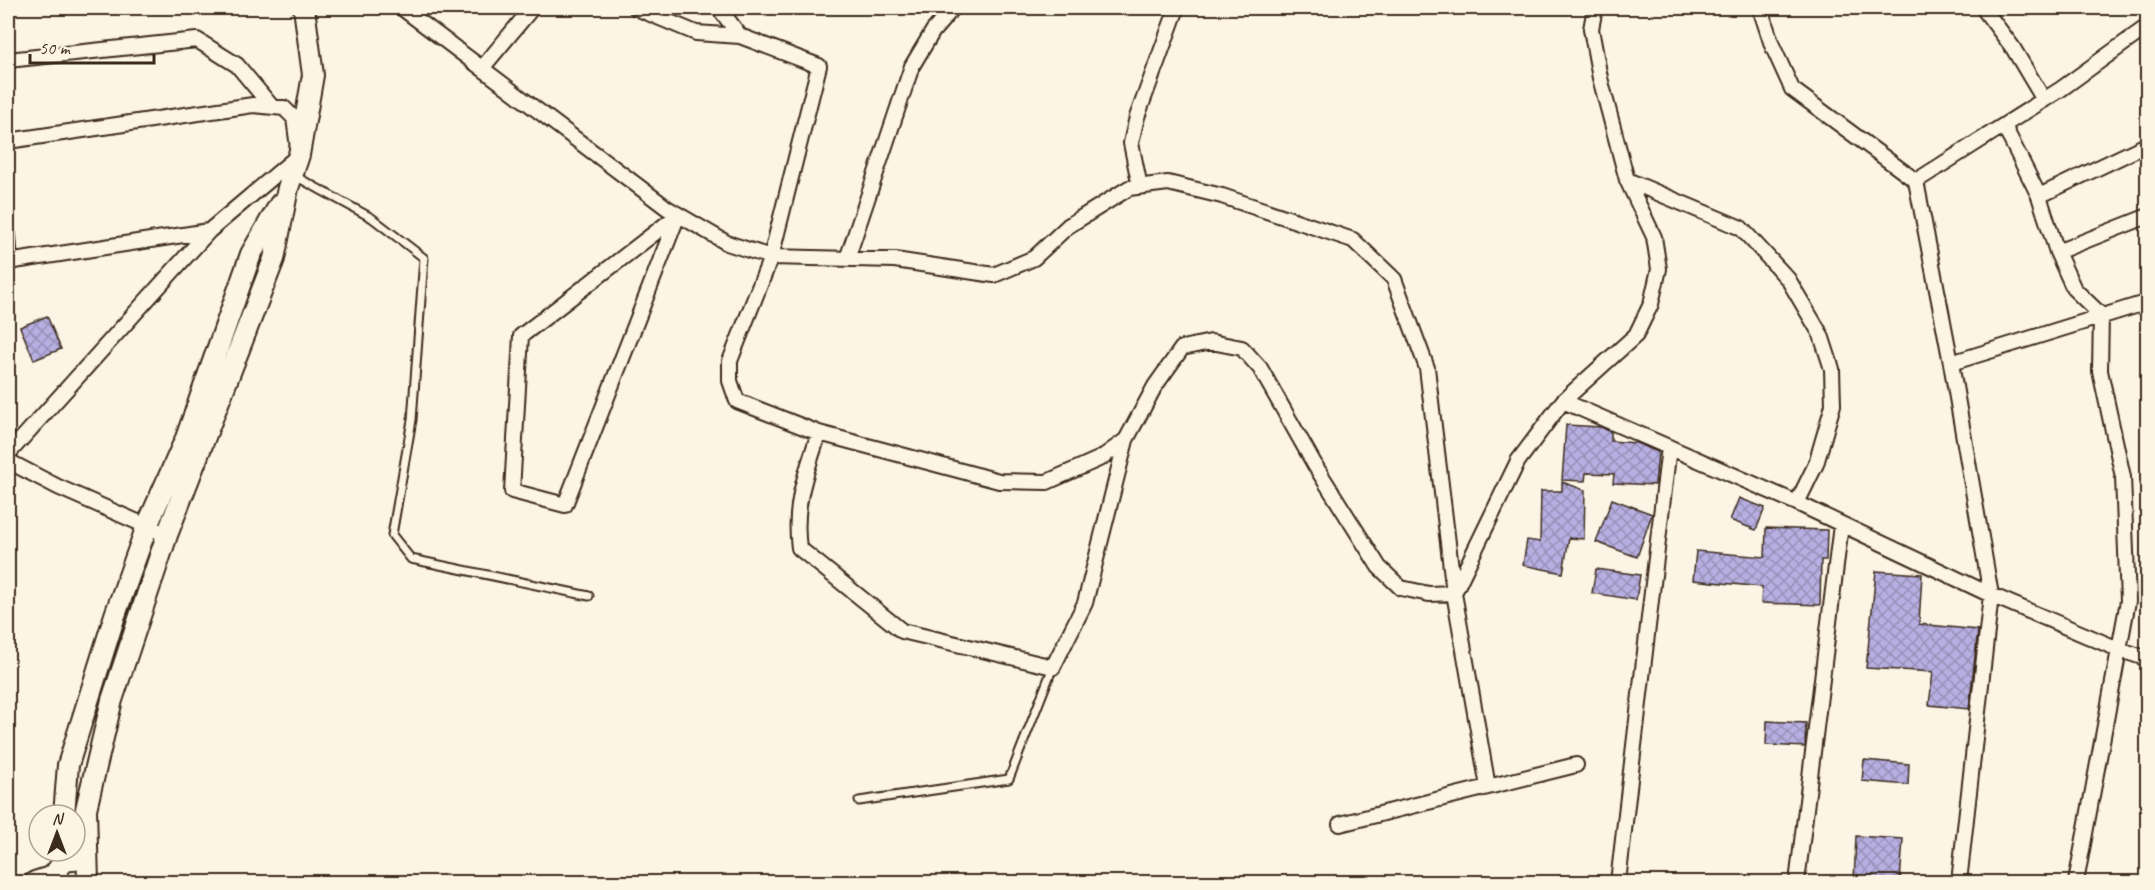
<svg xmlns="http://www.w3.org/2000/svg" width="2155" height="890" viewBox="0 0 2155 890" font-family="Caveat,sans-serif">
  <defs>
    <pattern id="building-cross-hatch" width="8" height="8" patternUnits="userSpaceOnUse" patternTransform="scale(1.5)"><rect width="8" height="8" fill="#b7afe1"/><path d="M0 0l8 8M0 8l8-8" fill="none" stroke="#968fb6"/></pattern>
  </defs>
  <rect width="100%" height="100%" fill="#fcf5e5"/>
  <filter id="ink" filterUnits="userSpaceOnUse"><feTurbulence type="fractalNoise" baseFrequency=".0167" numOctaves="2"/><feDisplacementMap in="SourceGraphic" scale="12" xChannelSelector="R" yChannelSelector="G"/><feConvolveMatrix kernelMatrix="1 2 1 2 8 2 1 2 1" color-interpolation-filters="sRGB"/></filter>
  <g filter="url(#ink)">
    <path fill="url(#building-cross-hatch)" stroke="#3b2a1e" stroke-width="1.5" d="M47,316L61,349L34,360L20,327Z
      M1566,425L1601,427L1611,432V441L1636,443L1658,452L1655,485L1613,483L1614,474L1586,473L1585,481L1562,480Z
      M1562,482L1585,490L1584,539L1569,538L1563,573L1523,565L1527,540L1540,542L1541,491H1562Z
      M1739,498L1765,508L1756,530L1730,520Z
      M1612,499L1652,514L1637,557L1596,542Z
      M1766,528L1827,530L1826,560H1821L1820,605L1761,603L1762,587L1693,580L1696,551L1765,557Z
      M1596,569L1640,575L1636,600L1592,593Z
      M1876,571L1922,574L1919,624L1978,630L1969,709L1929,705L1933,672L1866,668Z
      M1767,721L1806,723L1805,747L1766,745Z
      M1864,760L1909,764L1908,785L1862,781Z
      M1856,836L1903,839L1900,882L1854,881Z"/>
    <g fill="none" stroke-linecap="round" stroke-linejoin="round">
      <g stroke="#3b2a1e" stroke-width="11">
        <path id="lane" d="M295,176L372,218L424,258L412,420L392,535L411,559L589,596
          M859,801L1009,779L1053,667"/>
      </g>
      <g stroke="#3b2a1e" stroke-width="18">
        <path id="street" d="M402,8L667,208L727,243L771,257L895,260L994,275L1034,258L1068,226L1129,188L1168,183L1222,196L1353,240L1394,279L1427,368L1454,593L1488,787
          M636,8L696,33L740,36L819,66L771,257L730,361V381L737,401L819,433L999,481L1047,482L1101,458L1126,440L1155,386L1182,348L1211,342L1242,348L1260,368L1316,467L1379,567L1401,588L1429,594L1454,593L1518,461L1563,401L1636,335L1651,304L1659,269L1654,237L1627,180L1600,78L1591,29L1595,8
          M719,8L740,36
          M1760,8L1772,45L1792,89L1916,181L1951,363L1991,595L1959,882
          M1983,8L2013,48L2044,100
          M8,60L197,40L237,65L272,107
          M483,67L532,8
          M2004,126L2039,196L2057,252L2074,289L2101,315L2100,371L2123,477L2128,601L2076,882
          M8,141L253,105L284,108L294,118L299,155L209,231L8,454
          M1627,180L1741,228L1788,279L1821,335L1832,369L1833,405L1816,464L1797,503
          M1916,181L2061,89L2148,26
          M1140,187L1131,143L1137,117L1177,8
          M2039,196L2148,144
          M678,215L565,505L512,491L521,336Z
          M8,235L10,262
          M2057,252L2148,216
          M847,259L912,66L933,31L953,8
          M8,262L209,231
          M1951,363L2148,302
          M1563,401L1797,503L1991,595L2118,649L2148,659
          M819,433C806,473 793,505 799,548L902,631L1053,667L1085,603L1126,440
          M8,461L58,487L167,535
          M1340,824L1576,765
          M1618,882L1669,447
          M1797,882L1841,525"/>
      </g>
      <g stroke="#3b2a1e" stroke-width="24">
        <path id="secondary" d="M64,815L68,765L115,615L147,526L186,438L251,254L280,204
          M35,882L53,876L64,861L87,858
          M88,882L86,809L112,700L167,535L274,259L288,188L299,155L313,75L304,8"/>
      </g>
      <use href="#lane" stroke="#fcf5e5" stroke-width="7"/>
      <use href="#street" stroke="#fcf5e5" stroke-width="14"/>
      <use href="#secondary" stroke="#fcf5e5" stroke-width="20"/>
    </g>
  </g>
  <rect width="2155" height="890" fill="none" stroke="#fcf5e5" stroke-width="30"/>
  <rect x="15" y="15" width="2125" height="860" fill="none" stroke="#3b2a1e" stroke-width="2" filter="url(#ink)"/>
  <g transform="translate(57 833)"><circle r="28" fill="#fcf5e5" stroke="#afa495" stroke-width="1.5"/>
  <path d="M0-4.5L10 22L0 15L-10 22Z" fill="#3b2a1e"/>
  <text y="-9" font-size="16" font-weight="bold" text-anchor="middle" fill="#3b2a1e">N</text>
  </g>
  <path d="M30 54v9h124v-9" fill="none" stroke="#3b2a1e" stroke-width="3"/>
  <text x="39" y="54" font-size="18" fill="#3b2a1e" stroke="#fcf5e5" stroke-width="4.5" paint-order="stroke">50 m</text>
</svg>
